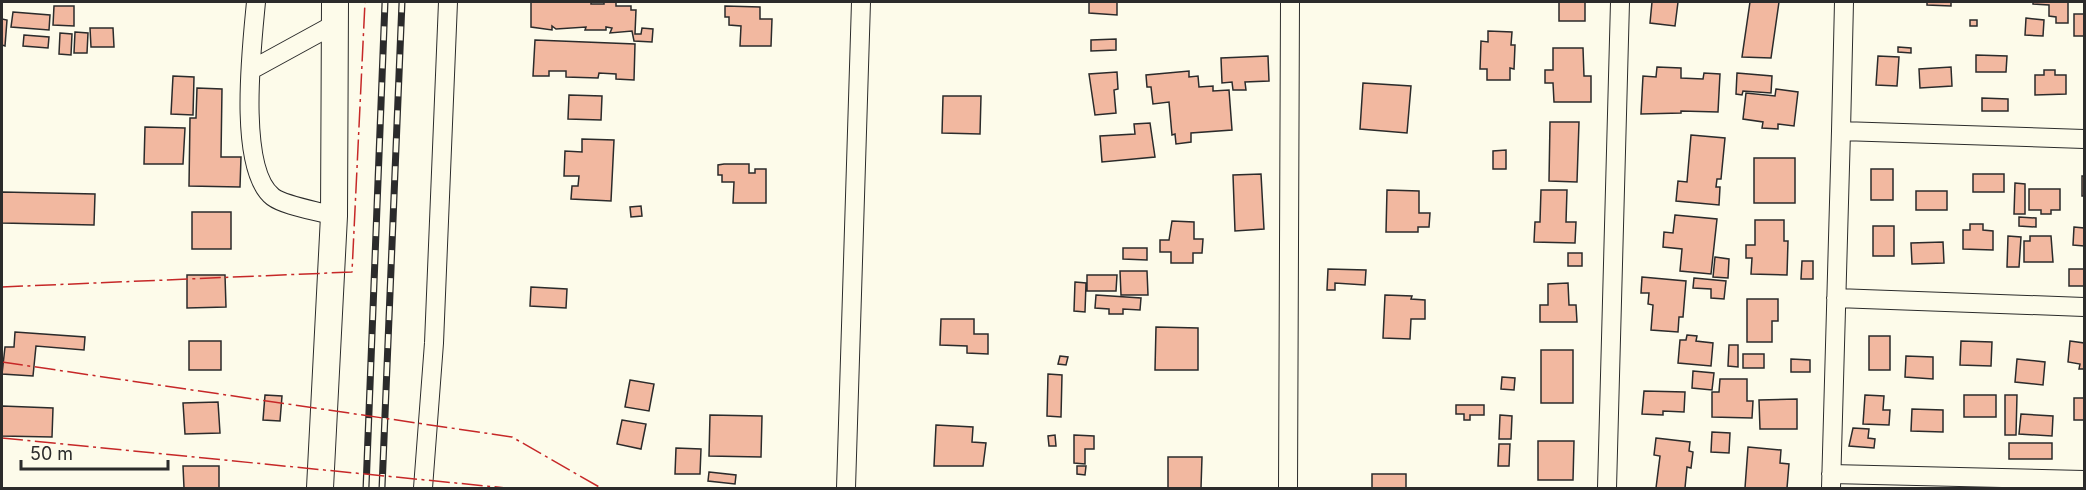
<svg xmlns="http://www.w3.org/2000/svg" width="2086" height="490" viewBox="0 0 2086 490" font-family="Inter,sans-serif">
  <rect width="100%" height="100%" fill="#fdfbea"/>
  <path fill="#f2b8a0" stroke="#2b2b2b" stroke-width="1.5" d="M531,2H591V4H604V2H616V6H631V10H636L635,34H641L642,28L653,29L652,42L634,41L632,31L610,33L612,28L606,27V30H585L586,27L556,29L552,26V30L531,27Z
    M1089,2H1117V15L1089,13Z
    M1559,2H1585V21H1559Z
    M1652,2H1678L1675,26L1650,23Z
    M1750,2H1779L1771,58L1742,57Z
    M1927,2H1951V6L1927,5Z
    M2033,2H2068V23H2056V17L2049,16V5L2033,4Z
    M54,6H74V26L53,25Z
    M725,6L760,7V19H772L771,46H740L741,26L729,25V17H725Z
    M13,12L50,15L49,30L11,27Z
    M2074,14H2084V36H2074Z
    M2026,18L2044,20L2043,36L2025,35Z
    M2,19L7,20L5,46L2,45Z
    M1970,20H1977V26H1970Z
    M90,28H113L114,47H91Z
    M1488,31L1512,32L1511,45H1515L1514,69L1510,68V80H1487V69H1480L1481,41L1488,42Z
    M75,32L88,33L87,53H74Z
    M60,33L72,34L71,55L59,54Z
    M24,35L49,37L48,48L23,46Z
    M1116,39V50L1091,51V40Z
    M535,40L635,44L634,80L616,79V74L599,73L598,78L566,77V71H549V76H533Z
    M1898,47L1911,48V53L1898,52Z
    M1553,48H1583L1584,76H1591V102H1554L1553,83H1545V70H1553Z
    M1976,55L2007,56L2006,72H1976Z
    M1268,56L1269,81L1245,82L1246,90H1233L1232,82L1222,83L1221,58Z
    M1878,56L1899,57L1897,86L1876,85Z
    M1657,67L1681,68V78L1703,79L1704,73L1720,74L1718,112L1681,111V113L1641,114L1643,76L1656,77Z
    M1951,67L1952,86L1920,88L1919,69Z
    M2044,70H2055V75H2066V94L2035,95V75H2044Z
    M1189,71V77L1198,76L1199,87L1213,86V91L1229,90L1232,130L1191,133V142L1176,144L1175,134L1172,135L1169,102L1153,104L1151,87H1147L1146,75Z
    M1117,72L1118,89L1114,90L1116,113L1095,115L1089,74Z
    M1737,73L1772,76L1771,93L1743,91L1742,95L1736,94Z
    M173,76L194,77L193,115L171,114Z
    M1363,83L1411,86L1407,133L1360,129Z
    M197,88L222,89L221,157H241L240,187L189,186L190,118H196Z
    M1776,89L1798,92L1794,126L1778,124V129L1762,128L1763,122L1743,119L1746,93L1775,96Z
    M569,95L602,96L601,120L568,119Z
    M943,96H981L980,134L942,133Z
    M1982,98L2008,99V111H1982Z
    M1550,122H1579L1577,182L1549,181Z
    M1150,123L1155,157L1102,162L1100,136L1135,134L1134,124Z
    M145,127L185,128L183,164H144Z
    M1691,135L1725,138L1721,179H1717L1716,187H1720L1719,205L1676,201L1678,181L1687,182Z
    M582,139L614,140L611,201L571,199L572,186H578L579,176H564L565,151L582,152Z
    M1506,150V169H1493V151Z
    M1754,158H1795V203H1754Z
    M724,164H749V173H755V169H766V203H733L734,182H722V175H718V165Z
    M1871,169H1893V200H1871Z
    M1261,174L1264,229L1235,231L1233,175Z
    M1973,174H2004V192H1973Z
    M2082,176H2084V196H2082Z
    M2015,183L2025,184V214H2014Z
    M2029,189H2060V210H2051V214H2041V210H2029Z
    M1387,190L1419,191V213H1430L1429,227H1418V232H1386Z
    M1541,190H1567L1566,222H1576L1575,243L1534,242L1535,222H1540Z
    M1916,191H1947V210H1916Z
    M2,192L95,194L94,225L2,223Z
    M641,206L642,216L631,217L630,207Z
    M192,212H231V249H192Z
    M1675,215L1717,219L1711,274L1680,271L1682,249L1663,247L1664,232L1673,233Z
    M2019,217L2036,218V227L2019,226Z
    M1755,220H1784V241H1788L1787,275L1751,274L1752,258H1746V245H1755Z
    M1172,221L1194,222V239H1203L1202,253H1193V263H1171V252H1160V240H1169Z
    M1970,224H1983V230L1993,231V250L1963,249V230H1970Z
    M1873,226H1894V256H1873Z
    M2074,227L2084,228V246L2073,245Z
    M2008,236L2021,237L2019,267H2007Z
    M2030,236H2051L2053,262H2024V241H2030Z
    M1943,242L1944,263L1912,264L1911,243Z
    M1123,248H1147V260L1123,259Z
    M1568,253H1582V266H1568Z
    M1715,257L1729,259L1728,278L1713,277Z
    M1802,261H1813V279H1801Z
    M1328,269L1366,270L1365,285L1335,283V290H1327Z
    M2069,269H2084V286H2069Z
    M1120,271H1147L1148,295H1121Z
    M187,275H225L226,307L187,308Z
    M1087,275H1117L1116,291H1087Z
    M1642,277L1686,281L1683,317H1679L1678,332L1651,330L1653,305L1648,304L1649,293H1641Z
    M1694,278L1726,281L1724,299L1711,298V289L1693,288Z
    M1075,282L1086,283L1085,312L1074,311Z
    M1568,283L1569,305H1576L1577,322H1540V305H1548V284Z
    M531,287L567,289L566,308L530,306Z
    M1096,295L1141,298L1140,310L1123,309V314H1109V309L1095,308Z
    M1385,295L1412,296L1411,299L1425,300V319H1411L1410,339L1383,338Z
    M1747,299H1778V321H1772V342H1747Z
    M941,319H974V334H988V354L967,353V346L940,345Z
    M1156,327L1198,328V370H1155Z
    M15,332L85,337L84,350L36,346L33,376L2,374L5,347H14Z
    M1687,335L1697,336L1696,341L1713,343L1711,366L1678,363L1680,340H1686Z
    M1869,336H1890V370H1869Z
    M189,341H221V370H189Z
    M1961,341L1992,342L1991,366L1960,365Z
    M2070,341L2084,343V369H2079L2080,364L2068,362Z
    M1729,345H1738V367L1728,366Z
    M1541,350H1573V403H1541Z
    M1743,354H1764V368H1743Z
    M1060,356L1068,357L1066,365L1058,364Z
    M1906,356L1933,357V379L1905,377Z
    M1791,359L1810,360V372H1791Z
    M2017,359L2045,362L2043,385L2015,382Z
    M1693,371L1714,373L1712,390L1692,388Z
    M1048,374L1062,375L1061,417L1047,416Z
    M1502,377L1515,378L1514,390L1501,389Z
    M1720,379H1747V401H1753L1752,418L1712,417V392H1719Z
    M630,380L654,384L649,411L625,407Z
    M1644,391L1685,392L1684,412L1663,411V415L1642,414Z
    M265,395L282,396L280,421L263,420Z
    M1865,395L1884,396L1883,410H1890L1889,425L1863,424Z
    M1964,395H1996V417H1964Z
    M2005,395H2017L2016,435H2005Z
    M2074,398H2084V420H2074Z
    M1797,399V429H1760L1759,400Z
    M218,402L220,433L185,434L183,403Z
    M1456,405H1484V415H1470V420H1464V414H1456Z
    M2,406L53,408L52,437L2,436Z
    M1912,409L1943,410V432L1911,431Z
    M2021,414L2053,416L2052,436L2019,434Z
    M710,415L762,416L761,457L709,456Z
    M1500,415L1512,416L1511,439H1499Z
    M622,420L646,424L641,449L617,444Z
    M936,425L973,427L972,442L986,443L983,466H934Z
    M1853,428L1869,429L1868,438L1875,439L1874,448L1849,446Z
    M1712,432L1730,433L1729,453L1711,452Z
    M1055,435L1056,446H1049L1048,436Z
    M1074,435L1094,436V449H1085V464L1074,463Z
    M1656,438L1690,442L1689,451L1693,452L1691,468L1687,467L1685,488H1656L1660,456L1654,455Z
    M1538,441H1574L1573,480H1538Z
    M2009,443H2052V459H2009Z
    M1499,444H1510L1509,466H1498Z
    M1748,447L1781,450L1780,463L1789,464L1787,488H1745Z
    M676,448L701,449L700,474H675Z
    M1168,457H1202L1201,488H1168Z
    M183,466H219V488H184Z
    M1077,466H1086L1085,475L1077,474Z
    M709,472L736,475L735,484L708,481Z
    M1372,474H1406V488H1372Z"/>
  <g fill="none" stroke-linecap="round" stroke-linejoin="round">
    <g stroke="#2b2b2b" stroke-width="20">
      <path id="street" d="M256,2C252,45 237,169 273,197C285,206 319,211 334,216
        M251,70L335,24
        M1841,131L1844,2
        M1836,298L2084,307
        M1831,474L2084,480
        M423,488L434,343L448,2
        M846,488L861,2
        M1288,488L1290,2
        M1607,488L1620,2
        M1831,488L1841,131L2084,139"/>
    </g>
    <g stroke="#2b2b2b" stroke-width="28">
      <path id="secondary" d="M320,488L334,216L335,2"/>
    </g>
    <use href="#street" stroke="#fdfbea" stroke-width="18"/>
    <use href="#secondary" stroke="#fdfbea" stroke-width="26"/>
    <g stroke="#2b2b2b" stroke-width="7">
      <path id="rail" d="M366,488L385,2
        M382,488L402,2"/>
    </g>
    <use href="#rail" stroke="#fdfbea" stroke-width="4.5" stroke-dasharray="14" stroke-linecap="butt"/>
    <path stroke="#c62828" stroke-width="1.5" stroke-dasharray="21 4.5 3 4.5" stroke-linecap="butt" d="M2,287L352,272L365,2
      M2,362L512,437L601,488
      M2,438L506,488"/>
  </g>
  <rect width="2086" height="490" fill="none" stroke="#2b2b2b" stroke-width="6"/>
  <path d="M21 460v9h147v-9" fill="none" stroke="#2b2b2b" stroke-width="3"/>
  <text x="30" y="460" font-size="18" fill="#2b2b2b" stroke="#fdfbea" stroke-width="4.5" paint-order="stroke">50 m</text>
</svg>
